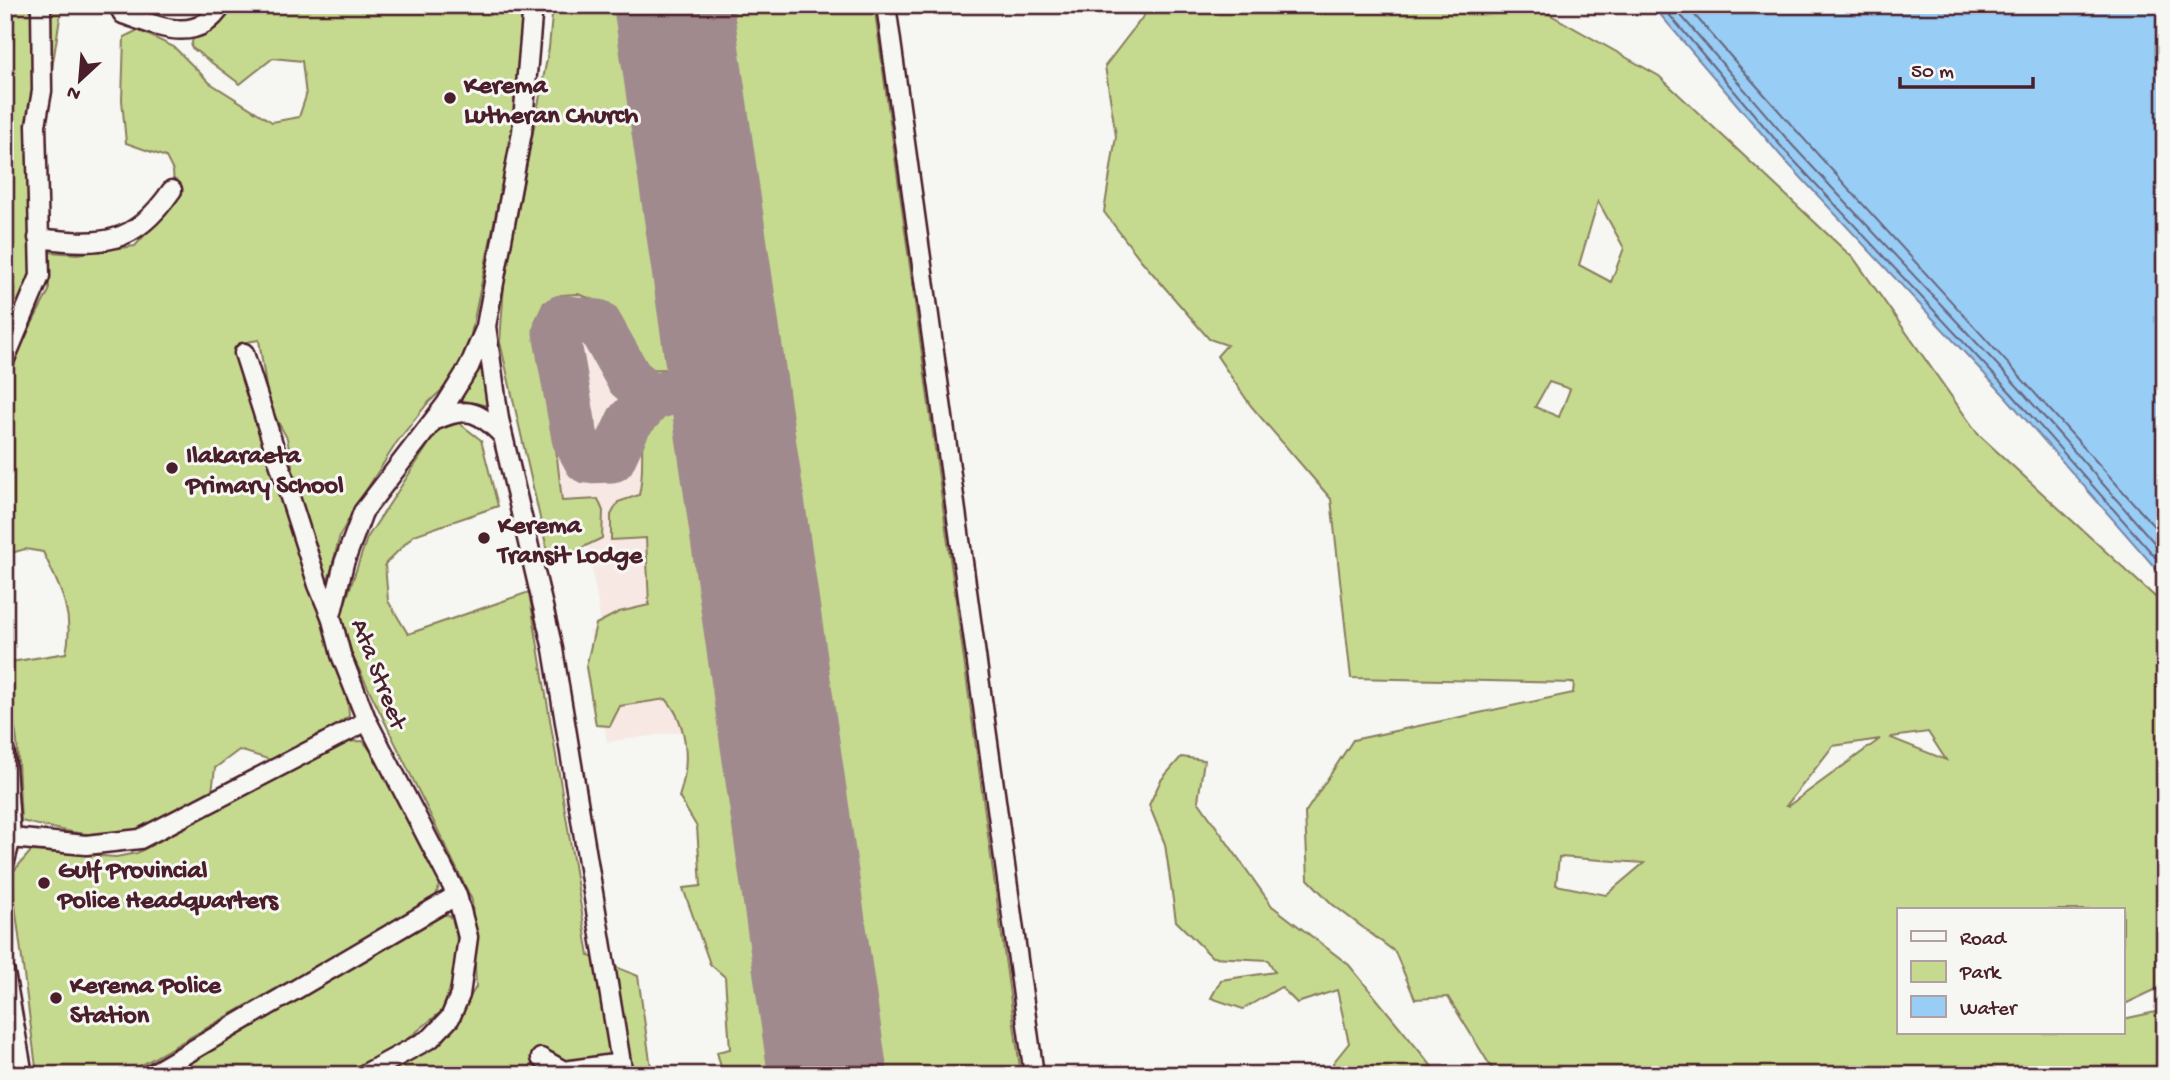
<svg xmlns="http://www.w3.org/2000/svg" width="2170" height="1080" viewBox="0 0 2170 1080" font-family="'Gochi Hand',sans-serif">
  <rect width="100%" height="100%" fill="#f6f6f2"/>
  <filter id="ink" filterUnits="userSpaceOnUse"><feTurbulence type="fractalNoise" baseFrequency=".0143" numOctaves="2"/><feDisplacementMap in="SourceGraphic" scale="14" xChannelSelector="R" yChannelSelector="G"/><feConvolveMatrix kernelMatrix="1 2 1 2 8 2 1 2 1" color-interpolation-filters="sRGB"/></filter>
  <g filter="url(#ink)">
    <path fill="#f7e8e4" d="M564,5H759L914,1075H743L693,730L607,742L590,631L602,629L588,544L544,551L511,306Z"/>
    <path fill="#c6da8f" stroke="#887c5d" stroke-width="2" fill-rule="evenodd" d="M5,5H62L31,203V278L5,336Z
      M233,5H526L512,135L469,344L448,384L427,404L397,442L365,492L340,535L328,583L325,584L296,486L287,438L269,406L259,340L240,343V367L348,702L349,716L304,747L271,760L239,750L215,768L212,792C193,803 172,820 150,828C108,843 64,831 21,821L17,741L7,677L11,662L66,653C75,614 60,587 43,552L25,549L5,555V375L49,291L48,252L77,254L135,246L175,201L173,171L166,157L126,143L122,100L124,37L138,30L174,47L210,83L272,122L299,117L306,96L302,61L273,58L240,84L191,47L194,34L217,22Z
      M553,5H661L702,319C698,359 690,372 647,369L614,312L597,301L578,294L561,295L544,303L535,322L546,361L562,501L598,499L603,511L602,538L569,554L548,553L500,342L504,285L549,48Z
      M695,5H874L1021,1075H848L738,286L719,191Z
      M1152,5H1533L1659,76L1855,260L1978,434L2165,606V727L2160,739L2165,748V985L2123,1005V910H1899V1033H2123V1019L2165,1010V1075H1496L1448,997L1415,999L1395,952L1332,904L1308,879L1305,813L1353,740L1573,693L1574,683L1351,678L1331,499L1251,406L1217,356L1227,345L1209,339L1141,260L1104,212L1116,136L1105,66ZM1598,201L1624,248L1611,282L1579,265ZM1549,382L1570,389L1559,417L1535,407ZM1928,732L1946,760L1891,738L1892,737ZM1880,739L1788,806H1786L1833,746ZM1559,857L1644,863L1606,895L1556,885Z
      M479,370H482L489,406L459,400Z
      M688,402L705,411L717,431L809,1075H723L717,1052L730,1049L725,977L710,964L683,888L701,886L697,827L679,797C690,765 689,725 666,699L620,706L610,726L596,725L586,667L596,624L619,612L649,605L646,538L611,540V515L618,502L639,495C650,448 623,414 688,402Z
      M459,423L481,440L498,506L414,535L385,564L388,601L408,634L529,592L589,956L638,976L652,1075H385L444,1040L476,987L472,900L353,657L341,615L367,538L438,430Z
      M363,741L387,772L442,878L435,898L124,1075H37L11,874L31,851L116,857L137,853L344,742Z
      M1181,757L1204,760L1198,801L1272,906L1349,965L1439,1075H1334L1333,1063L1349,1043L1337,990L1297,1003L1281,987L1243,1009L1211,998L1221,980L1275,972L1268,960L1212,957L1176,921L1165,844L1149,805L1161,780Z
      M446,914L455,921L459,963L442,1011L405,1041L343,1075H164Z"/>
    <path fill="#98cdf6" stroke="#7987a5" stroke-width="2" d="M1652,5H2165V579L2006,397L1781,156Z"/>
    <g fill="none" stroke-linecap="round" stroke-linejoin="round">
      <path stroke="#69657c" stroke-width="2" d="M1661,5L1786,152L2011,393L2165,568
        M1672,5L1793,146L2018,387L2165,555
        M1686,5C1842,187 2008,359 2165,539"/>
      <path stroke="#a08a8e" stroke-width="47" d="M652,397L629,378L598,323L562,318L556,332L575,438L587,460L612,459L629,422L652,397L727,376"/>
      <path stroke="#a08a8e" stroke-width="119" d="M673,5L828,1075"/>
      <g stroke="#4a1f2b" stroke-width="23">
        <path id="minor" d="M118,5L123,14C158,26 197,46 222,5
          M533,5L522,132L486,326L499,419L553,649L623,1075
          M886,5L1034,1075
          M38,238C103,246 133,246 172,190
          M244,353L318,585L331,616
          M5,359L40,276L36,125L42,91L41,5
          M436,420C467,405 480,412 503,436
          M5,753L11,838L5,861
          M11,838L86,845L140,839L367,721
          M5,973L23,1075
          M541,1058L564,1071
          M150,1075L457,895
          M363,1075L431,1038L450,1018L460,995L468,937L457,895L367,721L341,655L331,616L344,563L363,512L446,404L469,367L486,327
          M562,1075L564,1071L621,1063"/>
      </g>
      <use href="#minor" stroke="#f6f6f2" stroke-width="18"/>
    </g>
  </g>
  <g fill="#4a1f2b" stroke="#f6f6f2" stroke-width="2.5">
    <circle cx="450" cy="98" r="7"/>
    <circle cx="172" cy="468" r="7"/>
    <circle cx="484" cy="538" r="7"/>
    <circle cx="44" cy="883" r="7"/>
    <circle cx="56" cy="998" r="7"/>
  </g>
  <g text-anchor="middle" stroke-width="6" stroke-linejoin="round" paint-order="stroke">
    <g font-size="26" font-weight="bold" fill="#4a1f2b" stroke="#f6f6f2" text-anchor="start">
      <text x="464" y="92">Kerema<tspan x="464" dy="30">Lutheran Church</tspan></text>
      <text x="186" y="462">Ilakaraeta<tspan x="186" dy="30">Primary School</tspan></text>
      <text x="498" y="532">Kerema<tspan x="498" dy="30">Transit Lodge</tspan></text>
      <text x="58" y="877">Gulf Provincial<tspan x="58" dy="30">Police Headquarters</tspan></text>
      <text x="70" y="992">Kerema Police<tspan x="70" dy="30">Station</tspan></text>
    </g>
    <g font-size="26" fill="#4a1f2b" stroke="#f6f6f2">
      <text transform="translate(381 673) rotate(69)" y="9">Ata Street</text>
    </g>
  </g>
  <rect width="2170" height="1080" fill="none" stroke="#f6f6f2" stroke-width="28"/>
  <rect x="14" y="14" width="2142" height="1052" fill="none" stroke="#4a1f2b" stroke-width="2.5" filter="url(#ink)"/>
  <rect x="1897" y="908" width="228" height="126" fill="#f6f6f2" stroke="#b1a0a2" stroke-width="2"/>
  <rect x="1911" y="931" width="35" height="10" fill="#f6f6f2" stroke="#b1a0a2" stroke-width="2"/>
  <text x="1960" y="944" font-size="21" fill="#4a1f2b">Road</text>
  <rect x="1911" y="961" width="35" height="21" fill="#c6da8f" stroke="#b1a0a2" stroke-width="2"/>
  <text x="1960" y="978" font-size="21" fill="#4a1f2b">Park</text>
  <rect x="1911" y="996" width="35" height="21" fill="#98cdf6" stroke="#b1a0a2" stroke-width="2"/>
  <text x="1960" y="1014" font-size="21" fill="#4a1f2b">Water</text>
  <g transform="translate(80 80) rotate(206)" stroke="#f6f6f2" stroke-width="5" paint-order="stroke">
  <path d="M0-5L12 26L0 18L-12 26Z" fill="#4a1f2b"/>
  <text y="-10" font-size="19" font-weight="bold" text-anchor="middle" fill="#4a1f2b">N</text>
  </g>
  <path d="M1900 77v10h133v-10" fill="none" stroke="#4a1f2b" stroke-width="3.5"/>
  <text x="1911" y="77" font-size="21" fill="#4a1f2b" stroke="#f6f6f2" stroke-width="5" paint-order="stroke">50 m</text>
</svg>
